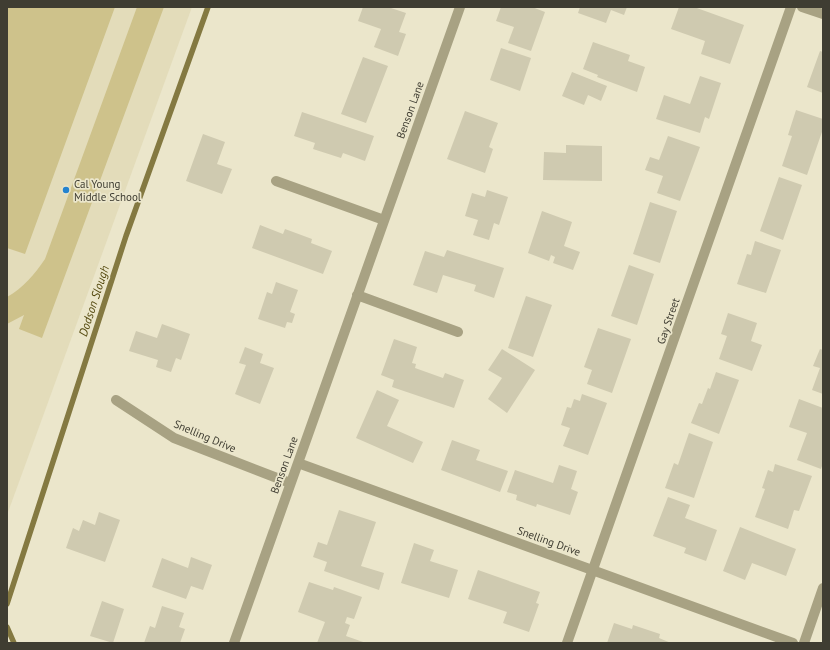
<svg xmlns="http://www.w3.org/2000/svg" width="830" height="650" viewBox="0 0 830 650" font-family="'PT Sans',sans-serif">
  <rect width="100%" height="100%" fill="#ebe6cb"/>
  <path fill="#e3dcba" d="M7,7H192L7,515Z"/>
  <path fill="#cec28b" d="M7,7H115L25,254L7,248Z
    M137,7H164L42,338L19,329L24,315L7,324V297C23,288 35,274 45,259Z"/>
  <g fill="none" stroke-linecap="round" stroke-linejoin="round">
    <path stroke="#847941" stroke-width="5.5" d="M7,604L126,236L208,7
      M7,627L14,643"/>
  </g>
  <path fill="#cfcab0" d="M363,7H388L406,13L399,32L406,34L398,56L374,47L381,29L358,21Z
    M501,7H532L545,12L531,51L508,43L514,27L496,21Z
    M580,7H627L624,15L611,10L606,23L578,13Z
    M679,7H694L744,25L730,64L701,54L705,41L671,29Z
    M593,42L630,55L628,61L645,67L637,92L597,77L598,75L583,69Z
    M501,48L531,58L520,91L490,80Z
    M820,51L823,52V93L807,87Z
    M363,57L388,66L366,123L341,114Z
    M572,72L607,86L601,101L588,95L584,105L562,96Z
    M700,76L721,83L709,119L705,117L700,133L656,119L664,95L690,104Z
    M796,110L823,119V129L807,175L782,166L792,136L788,135Z
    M465,111L498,123L489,147L493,149L485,173L447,159Z
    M302,112L374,136L365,161L343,153L341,158L313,149L315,143L294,136Z
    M203,134L225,142L217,164L232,169L222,194L186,181Z
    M668,136L700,147L680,201L657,193L663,176L645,170L650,157L659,160Z
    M566,145L602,146V181L543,180L544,152L566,153Z
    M779,177L802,185L783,240L760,231Z
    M487,190L508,197L499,225L494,223L489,240L473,235L478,220L465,216L472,193L485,197Z
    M650,202L677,211L660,263L633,254Z
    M542,211L572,222L564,246L580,252L573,270L553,263L555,257L551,255L549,261L528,253Z
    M260,225L283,234L285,229L312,239L311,243L332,251L323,274L252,248Z
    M755,241L781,250L766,293L737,284L747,254L751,255Z
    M447,250L504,268L494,298L474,291L476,285L443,275L437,293L413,285L425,251L444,257Z
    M629,265L654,274L637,325L611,316Z
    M276,282L298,290L290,312L295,314L292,323L287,322L285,328L258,319L267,292L272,294Z
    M526,296L552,305L533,357L508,348Z
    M728,313L757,323L751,341L762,345L752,371L719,359L727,336L721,334Z
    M162,324L190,334L181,360L176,358L171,372L156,367L158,360L129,351L136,331L157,338Z
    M598,328L631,339L612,393L587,384L592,370L584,367Z
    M394,339L417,347L412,363L416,364L415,368L443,378L445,373L464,380L454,408L392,387L394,380L381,375Z
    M245,347L263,354L260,363L274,368L260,404L235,394L246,365L239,363Z
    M502,349L535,370L507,413L488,399L502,378L488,370Z
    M820,349L823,350V394L812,390L820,368L813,366Z
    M716,372L739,380L719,434L691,423L699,403L702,404L708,388L710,389Z
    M377,390L399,400L387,426L423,442L413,463L356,438Z
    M582,394L607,403L588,455L563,446L570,428L561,425L567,407L571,408L574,399L580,401Z
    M799,399L823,408V463L821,469L797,460L807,433L789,427Z
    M689,433L713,442L694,498L665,488L674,463L678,465Z
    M452,440L480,450L476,460L508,471L500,492L441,470Z
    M775,464L812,476L799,511L794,510L788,529L755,517L765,489L762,488L768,470L773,472Z
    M559,465L577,471L571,489L578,492L570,515L537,504L536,507L516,500L517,495L507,492L515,470L553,483Z
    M668,497L690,505L685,518L717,530L706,561L684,553L686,548L653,536Z
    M339,510L376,522L361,566L384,573L379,590L324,571L327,562L313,557L318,542L327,545Z
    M99,512L120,520L105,562L66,548L73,528L79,531L83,520L95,525Z
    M740,527L796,549L786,576L752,563L745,580L723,571Z
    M414,543L434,550L430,561L458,570L449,598L401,583Z
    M191,557L212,565L203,590L191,586L186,599L152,587L162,558L188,568Z
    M478,570L540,592L536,603L539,604L529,632L503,623L507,612L468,599Z
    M309,582L333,590L334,587L362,597L354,619L347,617L345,623L350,625L346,636L366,643H317L325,622L298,612Z
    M102,601L124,609L113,643L90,636Z
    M162,606L184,613L179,627L185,629L180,643H144L150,626L155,628Z
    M614,623L632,629L633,625L660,634L659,638L671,643H607Z"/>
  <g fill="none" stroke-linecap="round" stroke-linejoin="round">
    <path stroke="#a8a283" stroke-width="10" d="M116,400L174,438L290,483"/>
    <path stroke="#a8a283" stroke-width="10" d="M276,181L384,220
      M357,295L458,332
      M298,463L793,643
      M234,643L460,7
      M567,643L791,7
      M804,643L823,588"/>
    <path stroke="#a8a283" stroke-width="10" d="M802,7L823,14"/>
  </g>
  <circle fill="#2483cf" stroke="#ebe6cb" stroke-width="1.5" cx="66" cy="190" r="4"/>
  <g text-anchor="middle" stroke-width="3.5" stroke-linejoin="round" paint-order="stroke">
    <g font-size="11" fill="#3f3d32" stroke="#ebe6cb">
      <text transform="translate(410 110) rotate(-70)" y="4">Benson Lane</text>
      <text transform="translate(668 321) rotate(-71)" y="4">Gay Street</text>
      <text transform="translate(205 436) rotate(23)" y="4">Snelling Drive</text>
      <text transform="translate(284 465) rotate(-70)" y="4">Benson Lane</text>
      <text transform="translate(549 541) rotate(20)" y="4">Snelling Drive</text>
    </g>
    <g font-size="11" fill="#3f3d32" stroke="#ebe6cb" text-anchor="start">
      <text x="74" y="188">Cal Young<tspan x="74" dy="13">Middle School</tspan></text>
    </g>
    <g font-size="12" font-style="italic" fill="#54490e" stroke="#ebe6cb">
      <text transform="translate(94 301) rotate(-72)" y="4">Dodson Slough</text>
    </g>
  </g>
  <rect width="830" height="650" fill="none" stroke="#3f3d32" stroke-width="16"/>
</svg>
